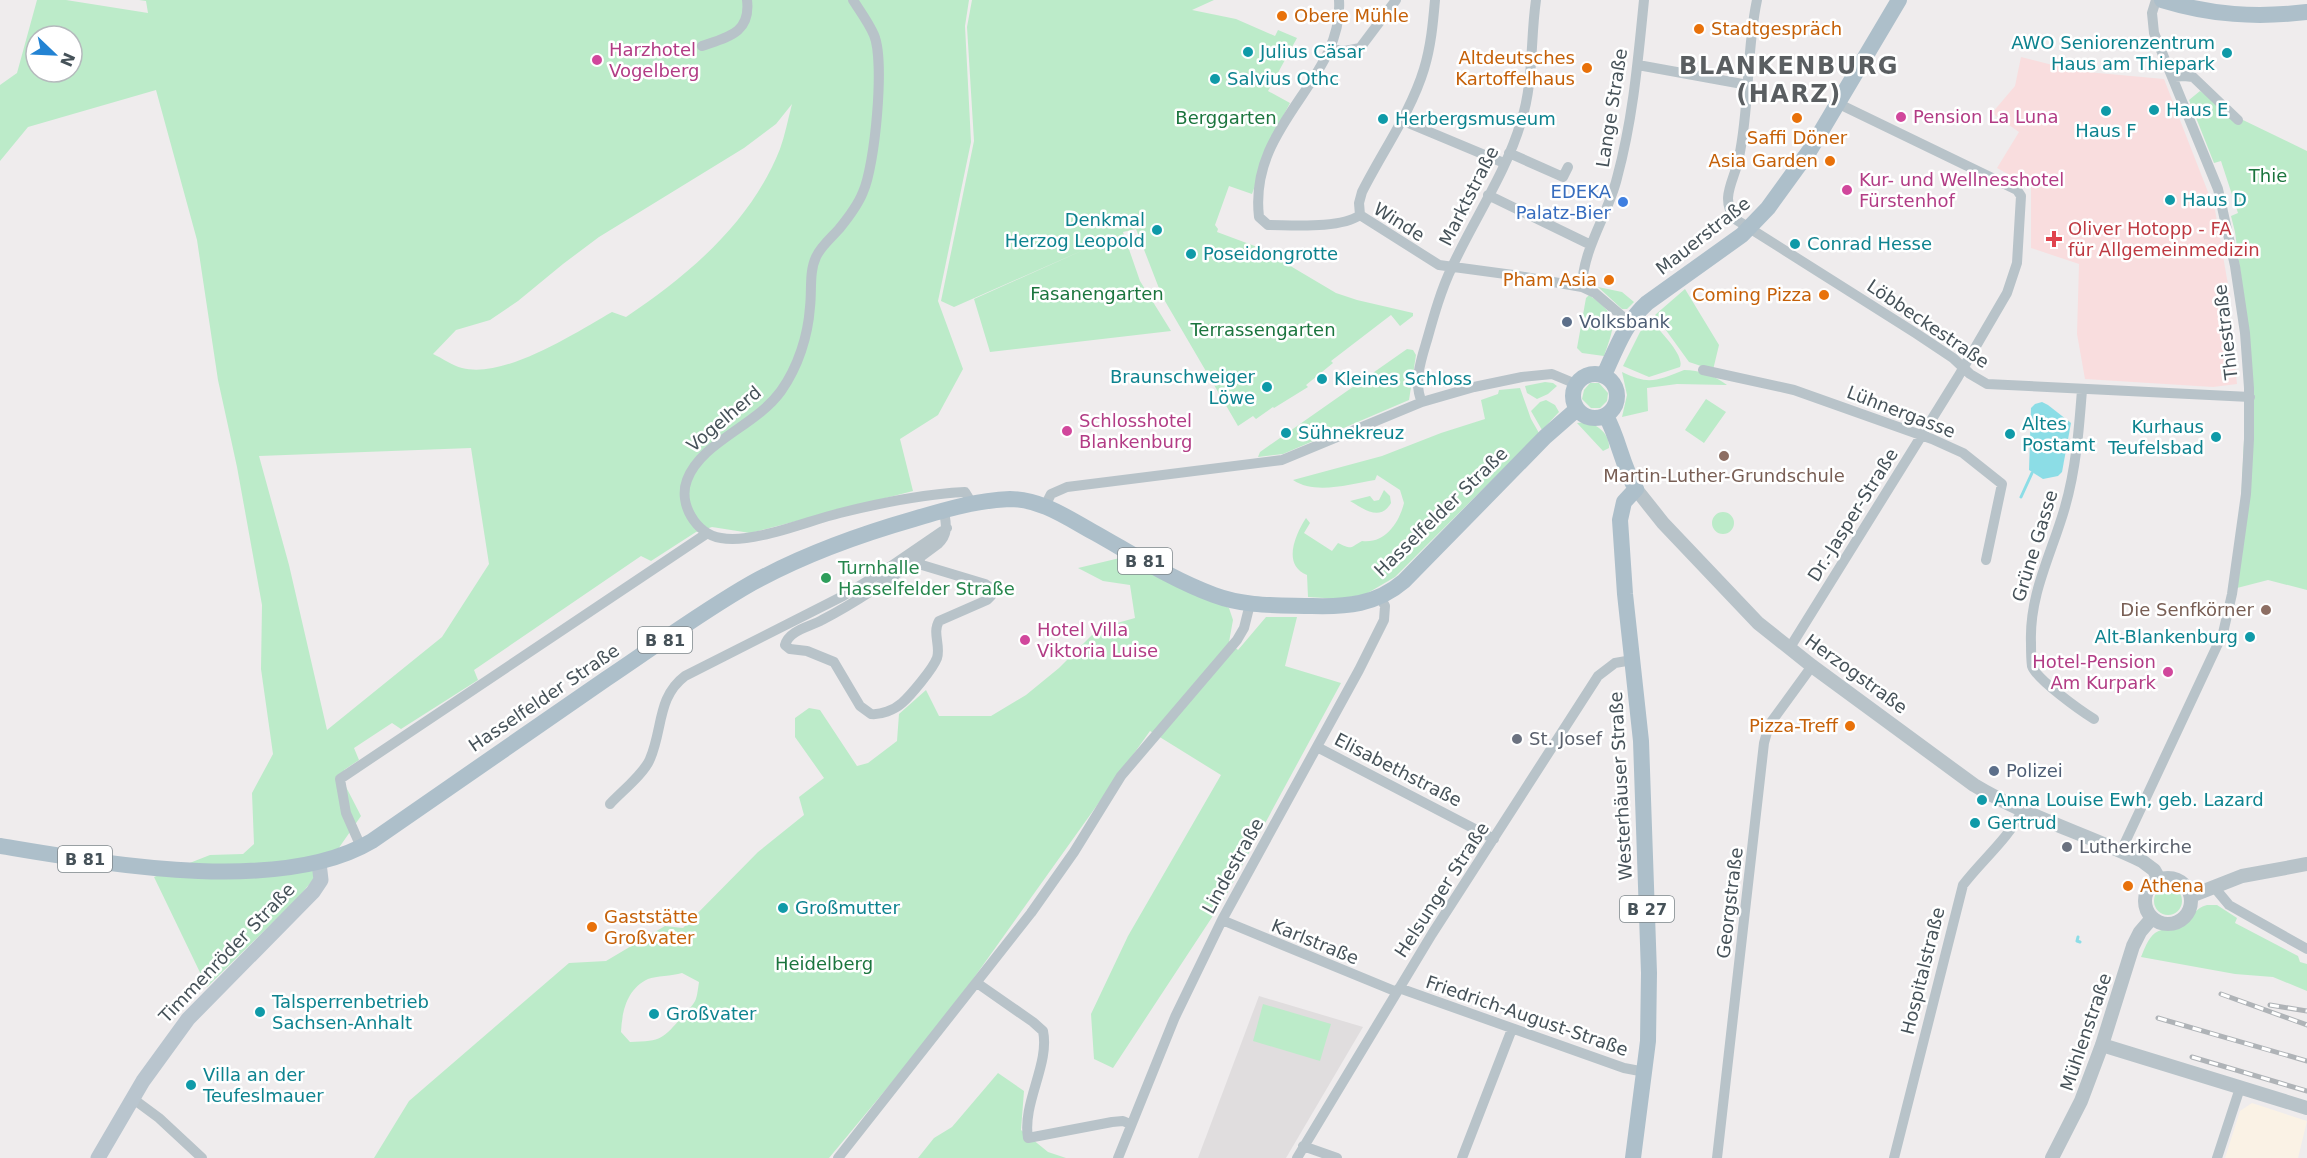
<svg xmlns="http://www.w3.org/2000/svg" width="2307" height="1158" viewBox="0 0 2307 1158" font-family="'DejaVu Sans',sans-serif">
  <rect width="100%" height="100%" fill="#efeced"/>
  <path fill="#faf2e5" d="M2252,1103L2307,1121L2298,1158H2225L2240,1111Z"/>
  <path fill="#e0ddde" d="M1259,996L1363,1027L1286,1158H1198Z"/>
  <path fill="#f9ddde" d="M2021,57L2076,71L2164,79L2215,210L2230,296L2224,298L2228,317H2230L2237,384L2213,387L2085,379L2077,334L2079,264L2031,248V187L1997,168L2019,132L1992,113L2015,86Z"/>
  <path fill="#bcebc9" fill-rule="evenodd" d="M37,0H66L148,13L146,1L139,0H969L965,26L971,142L938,301L963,369L938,415L900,439L913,491L750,533L712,527L696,532L651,561L641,556L474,670L478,680L401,729L392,723L354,748L359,760L344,770L345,785L361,816L336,852L297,899L207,987L154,877L210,855L243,854L254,844L252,793L273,754L261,669L262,605L237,467L218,380L197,240L156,90L28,127L0,161V85L17,73ZM36,36H72V72H36ZM792,104C788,119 785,135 780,149C751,222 690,274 626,317L612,312C575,333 505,379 462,368C453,366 442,358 433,354L456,330L490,320L518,301L563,264L599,237L744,148L776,124ZM471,448L489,564L442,637L327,730L289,565L259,456Z
    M972,0H1214L1192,10L1236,19L1275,36L1278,30L1297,38L1268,91L1290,103L1271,139L1252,194L1229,186L1215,225L1218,229L1217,232L1260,248L1336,293L1357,300L1413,313V316L1400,326L1391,315L1331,361L1333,363L1306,385L1308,387L1274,408L1273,407L1256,419L1253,416L1238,426L1162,296L1136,229L1123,232L1140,281L1171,331L990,352L974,299L1088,248L954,307L941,301L974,141L967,27Z
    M2200,91L2243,120L2307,151V590L2268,580L2237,588L2249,335L2235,232L2231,216L2238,213L2221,161L2214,163L2189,100Z
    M1598,287L1622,292L1634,302L1627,309H1622Z
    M1685,289L1719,345L1713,370L1689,362L1655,315Z
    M1589,295C1620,316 1615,324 1604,356L1582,353L1577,348L1586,298Z
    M1650,320C1659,330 1685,355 1680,367L1649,377L1623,366L1640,332Z
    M1407,349L1413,350L1416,355L1409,400L1283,454L1258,457L1260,452Z
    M1684,370C1699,370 1715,376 1727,385L1677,384L1647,388L1648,411L1622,417L1627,395L1622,372C1649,385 1656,381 1684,370Z
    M1545,382L1553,383L1557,386L1548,394L1537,399L1527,393L1525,386Z
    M1590,383H1599L1608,393L1607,401L1600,408H1591L1582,399L1584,390Z
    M1520,388L1531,419L1539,433L1395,577L1366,594L1340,599L1308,597L1307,575C1282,565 1295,535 1306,518L1310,523L1304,533L1332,551L1338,543C1353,550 1349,548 1362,541C1385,544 1399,523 1404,503L1400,490L1377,475L1375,480C1350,484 1315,495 1293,480L1382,456L1441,433L1485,419L1481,400L1498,394L1499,390Z
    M1706,399L1726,412L1704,443L1685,430Z
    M1546,400L1555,405L1559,412L1542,430L1531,411L1540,402Z
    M1586,422C1599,425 1610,435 1609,448L1603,451L1577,423Z
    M1384,490L1390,496L1391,503C1380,522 1364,509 1350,501L1370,496L1374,501L1379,500Z
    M1712 523a11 11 0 1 1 22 0a11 11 0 1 1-22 0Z
    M1124,557L1229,608L1233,620L1229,642L1238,650L1266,617H1297L1285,666L1341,683L1224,899L1113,1068L1094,1059L1091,1014L1128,936L1221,775L1150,731L946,1017L829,1158H374L409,1101L569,963L606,961L665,926L683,928L758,852L804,815L799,797L824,778L795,737V718L809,708L820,710L857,766L868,763L897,741L899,714L926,690L939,716H991L1026,695L1059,668L1099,628L1135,618L1130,585L1103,581L1078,568ZM682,973L699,982C696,1003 697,1000 683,1016C662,1039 663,1041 630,1042L621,1032C622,1011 627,989 648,979C656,976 672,976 682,973Z
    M2154 901a14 14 0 1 1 28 0a14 14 0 1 1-28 0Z
    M2207,905H2217L2237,918L2235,923L2298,956L2300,962L2307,964V991L2273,977L2235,974L2141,957C2144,950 2148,938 2155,933C2163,927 2174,930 2182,926C2193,919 2194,908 2207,905Z
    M1263,1004L1331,1024L1320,1061L1253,1041Z
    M998,1073L1024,1091L1021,1130L1048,1152L1066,1158H918L934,1138L952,1127Z"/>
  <path fill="#8cdde6" d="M2042,402L2048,405L2071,423L2062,472L2058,476L2043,479L2029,470L2031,408L2035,404Z"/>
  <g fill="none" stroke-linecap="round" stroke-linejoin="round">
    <path stroke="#8cdde6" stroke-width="3" d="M2021,497L2032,473
      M2078,937L2077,941L2080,942"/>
    <path stroke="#b8c3c9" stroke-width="10" d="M853,0C860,11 869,23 874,35C885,61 875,166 863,192C858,205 848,218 839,229C831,238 821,246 816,257C809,272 812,290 810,307C808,336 798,367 781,391C756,426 701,442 687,480C678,504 696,534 721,538C753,544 807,521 840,513C880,503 923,494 965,492L973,505
      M1339,0C1344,80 1248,123 1259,217L1268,225C1292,225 1340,229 1360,215
      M1757,0C1746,51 1750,106 1739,157C1735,180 1719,197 1735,219L1917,334L1953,358L1970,374L1987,384L2250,397
      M702,46C728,37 751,33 747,0
      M1331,49L1345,51L1360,48L1396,0
      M1638,65L1748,85
      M2172,77L2184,76L2193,77L2238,120
      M1401,120L1504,163
      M1509,153L1563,177L1568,167
      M1488,195L1591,245
      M1360,215L1439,265L1513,275L1582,287L1595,293L1629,322
      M1360,215L1359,203L1362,192C1382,152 1411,112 1424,69C1431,46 1433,23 1435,0
      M1582,287C1583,248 1608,215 1617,178C1633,119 1638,60 1644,0
      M1703,370L1794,390L1932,439L1963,453L2002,484L1986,560
      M2082,390C2079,429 2076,469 2065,507C2052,553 2029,594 2031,643C2031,650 2031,659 2032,666C2036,679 2081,711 2094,719
      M1422,402C1413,383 1421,360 1427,340C1434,315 1441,290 1452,267C1474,219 1506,173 1521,122C1534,82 1530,41 1536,0
      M1045,506L1051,494L1067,487L1282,460L1422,402L1474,387L1522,377L1552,374L1576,384
      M918,559L922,565L985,584L991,588V596L987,600L939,621C932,633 941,646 937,658C933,669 910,696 902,703C894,710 881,715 871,714L860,706L834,662L807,651L790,649L785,645C789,630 810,627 822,620C863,599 902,571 938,544C949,534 946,524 944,511
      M1789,649L1958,377L2007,293L2017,263L2021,196L2017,190L1837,103
      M1317,747L1494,839
      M610,804C621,792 644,774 650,759C663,729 657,697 685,676L843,596L887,569L947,528
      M361,847L346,813L340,779L706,534
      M2121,851L2223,633L2232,594L2246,494L2249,439V388L2245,333L2235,266L2218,189L2154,33L2152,13L2156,0
      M2214,887L2229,905L2307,949
      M1222,920L1397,992
      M977,983L1033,1022L1043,1031C1050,1064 1022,1103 1028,1138L1112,1122L1123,1121L1130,1124
      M1399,988L1624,1068L1645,1072
      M132,1098L159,1118L202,1158
      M1303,1146L1337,1158
      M838,1158L1031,913L1074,852L1121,776L1237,640L1244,628L1250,604
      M1118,1158L1175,1017L1222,920L1359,670L1384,620L1385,606L1380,597
      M1297,1158L1432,934L1598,676L1615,663L1632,660
      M1462,1158L1512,1029
      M1717,1158L1764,743L1769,725L1812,666
      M1894,1158L1963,885C1982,860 2008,839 2022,811
      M2217,1158L2240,1088"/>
    <path stroke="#b8c3c9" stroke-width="14" d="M1636,489L1663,523L1758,623L1812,666L1974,785C2027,817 2086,834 2142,861L2154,870L2159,879
      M2145 901a23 23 0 1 1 46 0a23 23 0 1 1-46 0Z
      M2191,896L2242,876L2307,864
      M2102,1045L2307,1108
      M2052,1158L2081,1101L2102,1045L2133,946L2140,932L2152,918"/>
    <path stroke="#b9c5ce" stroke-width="15" d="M98,1158L143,1081L188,1019L313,892L321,880L319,863"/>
    <path stroke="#adbfca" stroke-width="16" d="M2162,0C2211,15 2256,18 2307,12
      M1573 396a22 22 0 1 1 44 0a22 22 0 1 1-44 0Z
      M1604,375C1616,349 1625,323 1647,303L1742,235L1768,208L1810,150L1899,0
      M1606,416C1619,439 1622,466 1636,489L1624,502L1620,520L1625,594L1641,741L1649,973L1648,1041L1633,1158
      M0,846C102,863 280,896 372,841C450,787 528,733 606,679C654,647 701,612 752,583C803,555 858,535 914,519C944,510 978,500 1010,499C1042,499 1069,519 1095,533C1134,555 1173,580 1214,595C1246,607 1278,605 1312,606C1346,607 1376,605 1404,581L1545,437L1577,409"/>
    <g stroke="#afb3b7" stroke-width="5">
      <path id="rail" d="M2221,994L2307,1025
        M2270,1005L2307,1011
        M2158,1018L2307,1061
        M2192,1057L2307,1091"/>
    </g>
    <use href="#rail" stroke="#fff" stroke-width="3" stroke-dasharray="9" stroke-linecap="butt"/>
  </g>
  <g fill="#e8710a" stroke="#fff" stroke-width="2">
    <circle cx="1282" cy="16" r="6"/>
    <circle cx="1699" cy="29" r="6"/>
    <circle cx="1587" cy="68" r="6"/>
    <circle cx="1797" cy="118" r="6"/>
    <circle cx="1830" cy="161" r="6"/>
    <circle cx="1609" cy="280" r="6"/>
    <circle cx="1824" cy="295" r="6"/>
    <circle cx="1850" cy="726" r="6"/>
    <circle cx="2128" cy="886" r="6"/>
    <circle cx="592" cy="927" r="6"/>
  </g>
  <g fill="#0f9aa8" stroke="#fff" stroke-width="2">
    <circle cx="1248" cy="52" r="6"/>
    <circle cx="2227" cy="53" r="6"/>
    <circle cx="1215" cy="79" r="6"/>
    <circle cx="2154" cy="110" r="6"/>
    <circle cx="2106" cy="111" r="6"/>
    <circle cx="1383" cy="119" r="6"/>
    <circle cx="2170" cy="200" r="6"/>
    <circle cx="1157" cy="230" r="6"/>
    <circle cx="1795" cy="244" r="6"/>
    <circle cx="1191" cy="254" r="6"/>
    <circle cx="1322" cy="379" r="6"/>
    <circle cx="1267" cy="387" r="6"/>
    <circle cx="1286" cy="433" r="6"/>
    <circle cx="2010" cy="434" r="6"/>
    <circle cx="2216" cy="437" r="6"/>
    <circle cx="2250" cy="637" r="6"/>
    <circle cx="1982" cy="800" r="6"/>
    <circle cx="1975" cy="823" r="6"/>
    <circle cx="783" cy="908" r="6"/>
    <circle cx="260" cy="1012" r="6"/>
    <circle cx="654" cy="1014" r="6"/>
    <circle cx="191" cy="1085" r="6"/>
  </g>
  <g fill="#d1479c" stroke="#fff" stroke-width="2">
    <circle cx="597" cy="60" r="6"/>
    <circle cx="1901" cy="117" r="6"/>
    <circle cx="1847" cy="190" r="6"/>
    <circle cx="1067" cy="431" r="6"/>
    <circle cx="1025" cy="640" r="6"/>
    <circle cx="2168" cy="672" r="6"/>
  </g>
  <circle fill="#3f7fe0" stroke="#fff" stroke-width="2" cx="1623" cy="202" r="6"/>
  <path fill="#e0444e" stroke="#fff" stroke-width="2" d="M2051 230h6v6h6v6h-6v6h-6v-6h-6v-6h6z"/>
  <g fill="#5c6f8a" stroke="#fff" stroke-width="2">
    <circle cx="1567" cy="322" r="6"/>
    <circle cx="1994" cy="771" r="6"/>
  </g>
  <g fill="#8d6e63" stroke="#fff" stroke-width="2">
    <circle cx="1724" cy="456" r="6"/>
    <circle cx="2266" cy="610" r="6"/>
  </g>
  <circle fill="#2e9e5b" stroke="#fff" stroke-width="2" cx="826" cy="578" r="6"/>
  <g fill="#6b7280" stroke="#fff" stroke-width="2">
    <circle cx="1517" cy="739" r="6"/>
    <circle cx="2067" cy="847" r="6"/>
  </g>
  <g text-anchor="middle" stroke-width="5" stroke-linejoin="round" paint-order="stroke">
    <g fill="#fff" stroke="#7e868b" stroke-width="1.5">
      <rect x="1118" y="548" width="54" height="26" rx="4.5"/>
      <rect x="638" y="627" width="54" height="26" rx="4.5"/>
      <rect x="58" y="846" width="54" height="26" rx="4.5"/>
      <rect x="1620" y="896" width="54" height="26" rx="4.5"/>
    </g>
    <g font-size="16" font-weight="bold" fill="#465259">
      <text x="1145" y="567">B 81</text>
      <text x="665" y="646">B 81</text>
      <text x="85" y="865">B 81</text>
      <text x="1647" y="915">B 27</text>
    </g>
    <g font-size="18" fill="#c56008" stroke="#fff" text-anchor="end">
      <text x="1294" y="22" text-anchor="start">Obere Mühle</text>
      <text x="1711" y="35" text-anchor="start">Stadtgespräch</text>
      <text x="1575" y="64">Altdeutsches<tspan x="1575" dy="21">Kartoffelhaus</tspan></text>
      <text x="1797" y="144" text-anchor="middle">Saffi Döner</text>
      <text x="1818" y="167">Asia Garden</text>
      <text x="1597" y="286">Pham Asia</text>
      <text x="1812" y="301">Coming Pizza</text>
      <text x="1838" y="732">Pizza-Treff</text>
      <text x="2140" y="892" text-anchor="start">Athena</text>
      <text x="604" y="923" text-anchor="start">Gaststätte<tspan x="604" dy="21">Großvater</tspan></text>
    </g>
    <g font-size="18" fill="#0d838f" stroke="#fff" text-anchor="start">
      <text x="2215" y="49" text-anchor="end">AWO Seniorenzentrum<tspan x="2215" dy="21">Haus am Thiepark</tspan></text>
      <text x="1260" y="58">Julius Cäsar</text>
      <text x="1227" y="85">Salvius Othc</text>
      <text x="2166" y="116">Haus E</text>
      <text x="1395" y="125">Herbergsmuseum</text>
      <text x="2106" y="137" text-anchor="middle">Haus F</text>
      <text x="2182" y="206">Haus D</text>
      <text x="1145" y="226" text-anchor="end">Denkmal<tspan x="1145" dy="21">Herzog Leopold</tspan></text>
      <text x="1807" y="250">Conrad Hesse</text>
      <text x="1203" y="260">Poseidongrotte</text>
      <text x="1255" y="383" text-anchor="end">Braunschweiger<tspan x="1255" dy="21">Löwe</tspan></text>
      <text x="1334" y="385">Kleines Schloss</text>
      <text x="2022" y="430">Altes<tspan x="2022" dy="21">Postamt</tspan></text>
      <text x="2204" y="433" text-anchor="end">Kurhaus<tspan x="2204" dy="21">Teufelsbad</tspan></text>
      <text x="1298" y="439">Sühnekreuz</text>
      <text x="2238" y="643" text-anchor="end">Alt-Blankenburg</text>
      <text x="1994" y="806">Anna Louise Ewh, geb. Lazard</text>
      <text x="1987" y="829">Gertrud</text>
      <text x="795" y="914">Großmutter</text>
      <text x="272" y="1008">Talsperrenbetrieb<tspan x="272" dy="21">Sachsen-Anhalt</tspan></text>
      <text x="666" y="1020">Großvater</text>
      <text x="203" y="1081">Villa an der<tspan x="203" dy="21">Teufeslmauer</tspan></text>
    </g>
    <g font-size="18" fill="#b23c85" stroke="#fff" text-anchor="start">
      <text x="609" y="56">Harzhotel<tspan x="609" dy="21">Vogelberg</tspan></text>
      <text x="1913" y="123">Pension La Luna</text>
      <text x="1859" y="186">Kur- und Wellnesshotel<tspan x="1859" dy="21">Fürstenhof</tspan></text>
      <text x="1079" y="427">Schlosshotel<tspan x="1079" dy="21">Blankenburg</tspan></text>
      <text x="1037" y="636">Hotel Villa<tspan x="1037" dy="21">Viktoria Luise</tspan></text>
      <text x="2156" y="668" text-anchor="end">Hotel-Pension<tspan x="2156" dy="21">Am Kurpark</tspan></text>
    </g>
    <g font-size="18" fill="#465259" stroke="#fff">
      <text transform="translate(1612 108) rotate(-81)" y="6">Lange Straße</text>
      <text transform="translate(1469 196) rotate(-63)" y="6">Marktstraße</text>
      <text transform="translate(1399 222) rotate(32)" y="6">Winde</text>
      <text transform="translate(1703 236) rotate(-38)" y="6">Mauerstraße</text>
      <text transform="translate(1928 324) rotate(34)" y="6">Löbbeckestraße</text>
      <text transform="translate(2226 332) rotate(-97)" y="6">Thiestraße</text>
      <text transform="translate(1901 412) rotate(21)" y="6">Lühnergasse</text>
      <text transform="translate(724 419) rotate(-40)" y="6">Vogelherd</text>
      <text transform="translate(1441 512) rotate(-44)" y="6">Hasselfelder Straße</text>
      <text transform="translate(1853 515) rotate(-58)" y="6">Dr.-Jasper-Straße</text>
      <text transform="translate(2035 546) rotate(-73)" y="6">Grüne Gasse</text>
      <text transform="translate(1856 674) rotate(36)" y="6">Herzogstraße</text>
      <text transform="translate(544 698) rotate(-34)" y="6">Hasselfelder Straße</text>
      <text transform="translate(1398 770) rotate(27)" y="6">Elisabethstraße</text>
      <text transform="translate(1621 786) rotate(-93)" y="6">Westerhäuser Straße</text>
      <text transform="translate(1233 866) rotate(-61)" y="6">Lindestraße</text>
      <text transform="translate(1442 890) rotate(-57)" y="6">Helsunger Straße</text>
      <text transform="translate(1730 903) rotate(-83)" y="6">Georgstraße</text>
      <text transform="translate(1315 942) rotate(22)" y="6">Karlstraße</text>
      <text transform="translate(227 953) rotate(-46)" y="6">Timmenröder Straße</text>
      <text transform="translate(1923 971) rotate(-76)" y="6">Hospitalstraße</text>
      <text transform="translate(1527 1016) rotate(19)" y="6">Friedrich-August-Straße</text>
      <text transform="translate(2086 1032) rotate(-71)" y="6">Mühlenstraße</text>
    </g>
    <g font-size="18" fill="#1b753e" stroke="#fff">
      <text x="1226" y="124">Berggarten</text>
      <text x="2268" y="182">Thie</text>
      <text x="1097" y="300">Fasanengarten</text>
      <text x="1263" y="336">Terrassengarten</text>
      <text x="824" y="970">Heidelberg</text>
    </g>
    <g font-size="18" fill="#366cbe" stroke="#fff" text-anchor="end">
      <text x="1611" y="198">EDEKA<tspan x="1611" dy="21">Palatz-Bier</tspan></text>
    </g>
    <g font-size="18" fill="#be3a42" stroke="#fff" text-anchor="start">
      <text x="2068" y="235">Oliver Hotopp - FA<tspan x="2068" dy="21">für Allgemeinmedizin</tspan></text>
    </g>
    <g font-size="18" fill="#4e5e75" stroke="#fff" text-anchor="start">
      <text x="1579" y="328">Volksbank</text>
      <text x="2006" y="777">Polizei</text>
    </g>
    <g font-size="18" fill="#785e54" stroke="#fff">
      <text x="1724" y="482">Martin-Luther-Grundschule</text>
      <text x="2254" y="616" text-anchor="end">Die Senfkörner</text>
    </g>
    <g font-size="18" fill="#27864d" stroke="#fff" text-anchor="start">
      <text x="838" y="574">Turnhalle<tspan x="838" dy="21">Hasselfelder Straße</tspan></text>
    </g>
    <g font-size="18" fill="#5b616d" stroke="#fff" text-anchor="start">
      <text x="1529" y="745">St. Josef</text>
      <text x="2079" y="853">Lutherkirche</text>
    </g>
    <g font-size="24" font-weight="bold" letter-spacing="1.5" fill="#5a5e61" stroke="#fff">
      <text x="1789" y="74">BLANKENBURG<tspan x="1789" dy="28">(HARZ)</tspan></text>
    </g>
  </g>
  <g transform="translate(54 54) rotate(113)"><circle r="28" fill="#ffffff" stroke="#b5babd" stroke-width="1.5"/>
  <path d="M0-4.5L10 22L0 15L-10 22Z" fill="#2383d3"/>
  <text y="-9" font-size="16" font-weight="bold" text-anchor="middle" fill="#465259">N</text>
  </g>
</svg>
